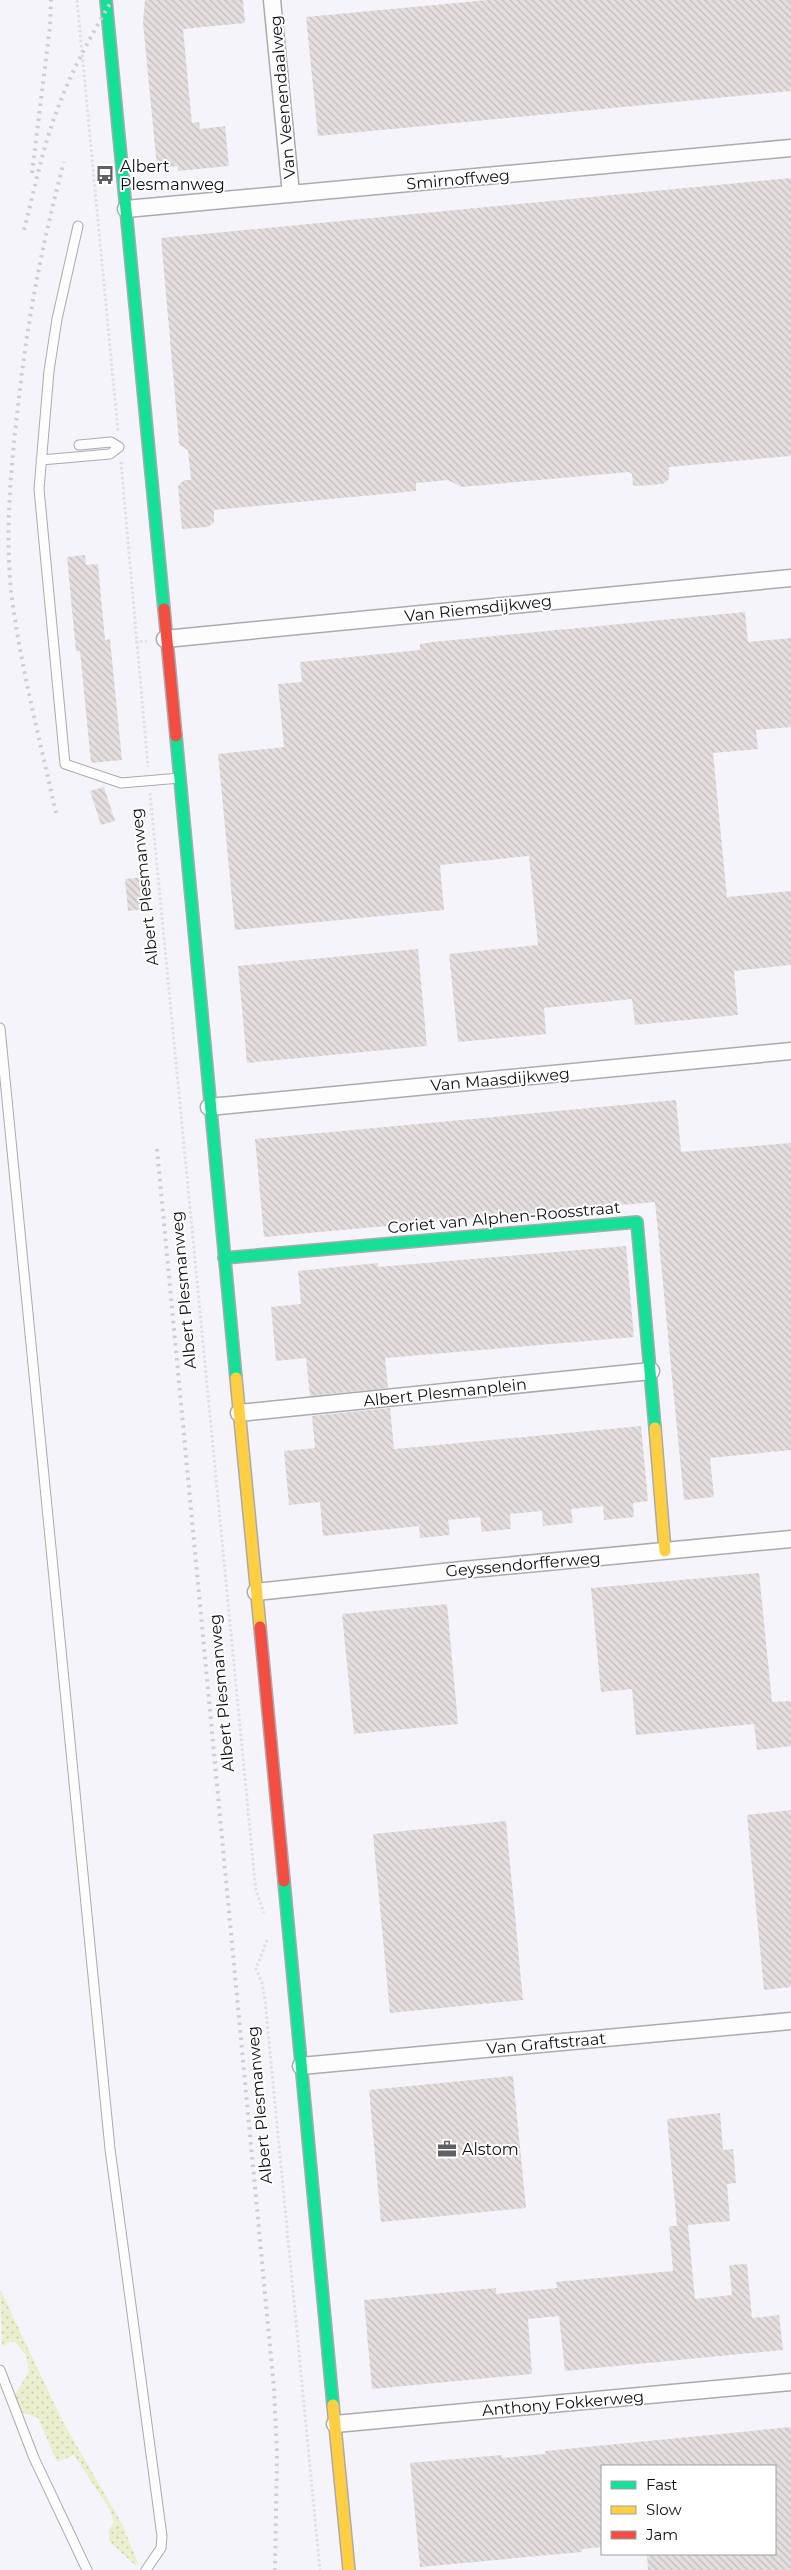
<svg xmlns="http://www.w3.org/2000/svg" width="791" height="2570" viewBox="0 0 791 2570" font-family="Montserrat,sans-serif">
  <defs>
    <pattern id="grass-dots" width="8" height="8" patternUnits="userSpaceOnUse" patternTransform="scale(1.25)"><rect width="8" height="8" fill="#ecefcd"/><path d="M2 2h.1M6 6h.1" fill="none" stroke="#c9ccaf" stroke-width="1.8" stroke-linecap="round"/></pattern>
    <pattern id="building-back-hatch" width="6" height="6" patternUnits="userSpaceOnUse" patternTransform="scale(1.25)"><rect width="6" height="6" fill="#e5dedf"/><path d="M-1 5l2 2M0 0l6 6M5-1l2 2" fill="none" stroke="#c3bdbe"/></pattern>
  </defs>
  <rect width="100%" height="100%" fill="#f5f4fa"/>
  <path fill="url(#grass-dots)" d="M0,2289L62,2420L122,2524L138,2563L136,2566L109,2541V2530L114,2522L110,2510L74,2455L57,2462L38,2418L21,2412L15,2395L29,2371L26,2355L15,2342H10L2,2347Z"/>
  <path fill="url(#building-back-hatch)" d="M145,0H243L245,23L183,29L192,123L199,122L200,129L225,126L229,166L178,171V166L157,168L143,22Z
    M488,0H791V91L318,136L306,17Z
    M791,178V456L669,467V479L663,484L637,486L633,485L632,474L629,472L461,487L448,480L416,483V491L214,510V522L208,527L182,529L178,486L184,480H191L188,450L180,445L179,442L161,238Z
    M85,555L86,565L98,564L105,640L110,639L122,760L91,763L80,651H76L67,557Z
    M745,612L748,642L791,638V727L756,730L758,749L713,753L727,897L791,891V965L734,971L738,1015L635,1025L632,999L544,1008L546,1034L458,1042L449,954L538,945L529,856L440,865L444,910L235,930L218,754L284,747L278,684L302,682L300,662L420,650V644L433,642Z
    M104,787L115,821L101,825L90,791Z
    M143,877L146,909L128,911L125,879Z
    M418,949L427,1046L247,1063L238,966Z
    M676,1100L681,1152L791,1143V1450L710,1458L714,1497L684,1500L655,1202L264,1237L255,1139Z
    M626,1246L634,1337L385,1358L388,1388L310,1396L306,1358L276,1361L271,1307L301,1304L298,1271L378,1263V1267Z
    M390,1408L394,1449L641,1426L648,1501L633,1503L634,1517L604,1520L603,1506L571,1509L573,1523L543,1526L542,1511L510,1514L511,1529L482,1532L480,1517L448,1520L450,1535L420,1538L419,1526L323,1536L320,1502L289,1505L284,1451L315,1448L312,1416Z
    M759,1573L772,1702L791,1701V1746L757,1750L754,1724L636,1735L632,1689L601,1692L591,1588Z
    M447,1604L458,1724L354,1734L342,1614Z
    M791,1810V1987L764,1990L747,1815Z
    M506,1821L523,2000L390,2013L373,1834Z
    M513,2076L526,2208L381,2222L369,2090Z
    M720,2113L723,2150L733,2149L736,2183L727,2184L730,2221L678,2226L688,2225L695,2299L732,2295L729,2265L747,2264L752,2318L779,2315L783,2350L565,2371L559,2316L528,2319L532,2374L372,2389L364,2300L496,2288V2294L557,2288L556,2282L673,2271L669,2226H677L667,2119Z
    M791,2427V2570H648L647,2554H775V2466H602V2547L582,2549V2552L420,2567L410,2463L502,2455V2458L545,2454V2451Z"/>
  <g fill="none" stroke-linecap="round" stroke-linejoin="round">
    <g stroke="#abaaae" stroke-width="11">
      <path id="lane" d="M78,226L57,319L49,371L39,489L65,764L121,783L180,778
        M41,460L110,454L119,447L111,442L79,445
        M0,1028L110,2149L162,2536L161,2548L146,2570
        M0,2370L34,2458L87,2570"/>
    </g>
    <g stroke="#abaaae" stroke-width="19">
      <path id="street" d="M272,0L291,194
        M126,209L791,148
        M165,639L791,578
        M209,1107L791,1051
        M239,1413L651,1371
        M256,1592L462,1570L791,1539
        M301,2066L791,2021
        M335,2424L791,2382"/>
    </g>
    <g stroke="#abaaae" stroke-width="14">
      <path id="fast" d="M106,0L164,609
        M176,736L236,1378
        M224,1258L637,1222L655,1428
        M284,1881L333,2405"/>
    </g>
    <g stroke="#abaaae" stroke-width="14">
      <path id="slow" d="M236,1378L260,1627
        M655,1428L665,1551
        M333,2405L349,2570"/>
    </g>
    <g stroke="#abaaae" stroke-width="14">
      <path id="jam" d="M164,609L176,736
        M260,1627L284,1881"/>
    </g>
    <path stroke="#e0dfe1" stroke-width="3" stroke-dasharray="2.5 2.5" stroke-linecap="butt" d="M77,0L118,431
      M121,462L148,767
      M135,642L147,641
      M150,793L254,1872L256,1890L264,1913
      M267,1940L256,1969L262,1983L265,2000L320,2570"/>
    <use href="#lane" stroke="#fefdfe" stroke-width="9"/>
    <use href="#street" stroke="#fefdfe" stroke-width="16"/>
    <use href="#fast" stroke="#16e098" stroke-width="11"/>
    <use href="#slow" stroke="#ffcf43" stroke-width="11"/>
    <use href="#jam" stroke="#f24e42" stroke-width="11"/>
    <path stroke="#cfcfd0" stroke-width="4" stroke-dasharray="2.5 5" stroke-linecap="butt" d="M32,173L50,26L51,0
      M24,230C35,188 43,145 59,105C73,68 92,34 112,0
      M56,813C40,740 20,665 11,591C5,528 11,468 18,406C27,323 42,243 64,162
      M157,1149L274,2389L277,2453L275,2570"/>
  </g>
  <defs>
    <g id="bus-bare" transform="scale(1.5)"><path d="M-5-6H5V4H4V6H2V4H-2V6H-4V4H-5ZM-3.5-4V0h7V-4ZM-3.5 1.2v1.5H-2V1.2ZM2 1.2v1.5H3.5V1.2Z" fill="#605f64" stroke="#fff" stroke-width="2.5" paint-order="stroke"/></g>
    <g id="office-bare" transform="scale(1.5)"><path d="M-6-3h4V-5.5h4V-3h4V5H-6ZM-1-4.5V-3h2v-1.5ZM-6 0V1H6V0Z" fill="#605f64" stroke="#fff" stroke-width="2.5" paint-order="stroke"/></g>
  </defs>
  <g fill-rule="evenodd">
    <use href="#bus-bare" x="105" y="175"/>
    <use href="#office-bare" x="447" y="2149"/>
  </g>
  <g text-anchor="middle" stroke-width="4" stroke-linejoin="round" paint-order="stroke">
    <g font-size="16" fill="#100f13" stroke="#fff">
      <text transform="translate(282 97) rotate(-95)" y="6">Van Veenendaalweg</text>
      <text transform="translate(458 179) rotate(-5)" y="6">Smirnoffweg</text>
      <text transform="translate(478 608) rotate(-6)" y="6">Van Riemsdijkweg</text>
      <text transform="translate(144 887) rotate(-96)" y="6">Albert Plesmanweg</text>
      <text transform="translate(500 1079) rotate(-5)" y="6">Van Maasdijkweg</text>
      <text transform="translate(504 1217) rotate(-5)" y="6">Coriet van Alphen-Roosstraat</text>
      <text transform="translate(183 1290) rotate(-95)" y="6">Albert Plesmanweg</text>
      <text transform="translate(445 1392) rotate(-6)" y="6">Albert Plesmanplein</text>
      <text transform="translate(523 1564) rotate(-5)" y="6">Geyssendorfferweg</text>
      <text transform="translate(221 1693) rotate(-95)" y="6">Albert Plesmanweg</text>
      <text transform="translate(546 2043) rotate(-5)" y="6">Van Graftstraat</text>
      <text transform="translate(259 2105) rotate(-95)" y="6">Albert Plesmanweg</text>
      <text transform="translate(563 2403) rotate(-5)" y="6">Anthony Fokkerweg</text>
    </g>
    <g font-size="16" fill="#100f13" stroke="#fff" text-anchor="start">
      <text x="120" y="172">Albert<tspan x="120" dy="18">Plesmanweg</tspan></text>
      <text x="462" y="2155">Alstom</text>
    </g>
  </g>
  <rect x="601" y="2465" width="175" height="90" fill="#ffffff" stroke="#9f9fa1"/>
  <rect x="611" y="2481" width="25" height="8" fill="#16e098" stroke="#9f9fa1"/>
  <text x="646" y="2490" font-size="15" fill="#100f13">Fast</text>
  <rect x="611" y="2506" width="25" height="8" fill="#ffcf43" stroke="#9f9fa1"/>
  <text x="646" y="2515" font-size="15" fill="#100f13">Slow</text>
  <rect x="611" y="2531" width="25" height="8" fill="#f24e42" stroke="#9f9fa1"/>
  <text x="646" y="2540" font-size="15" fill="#100f13">Jam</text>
</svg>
